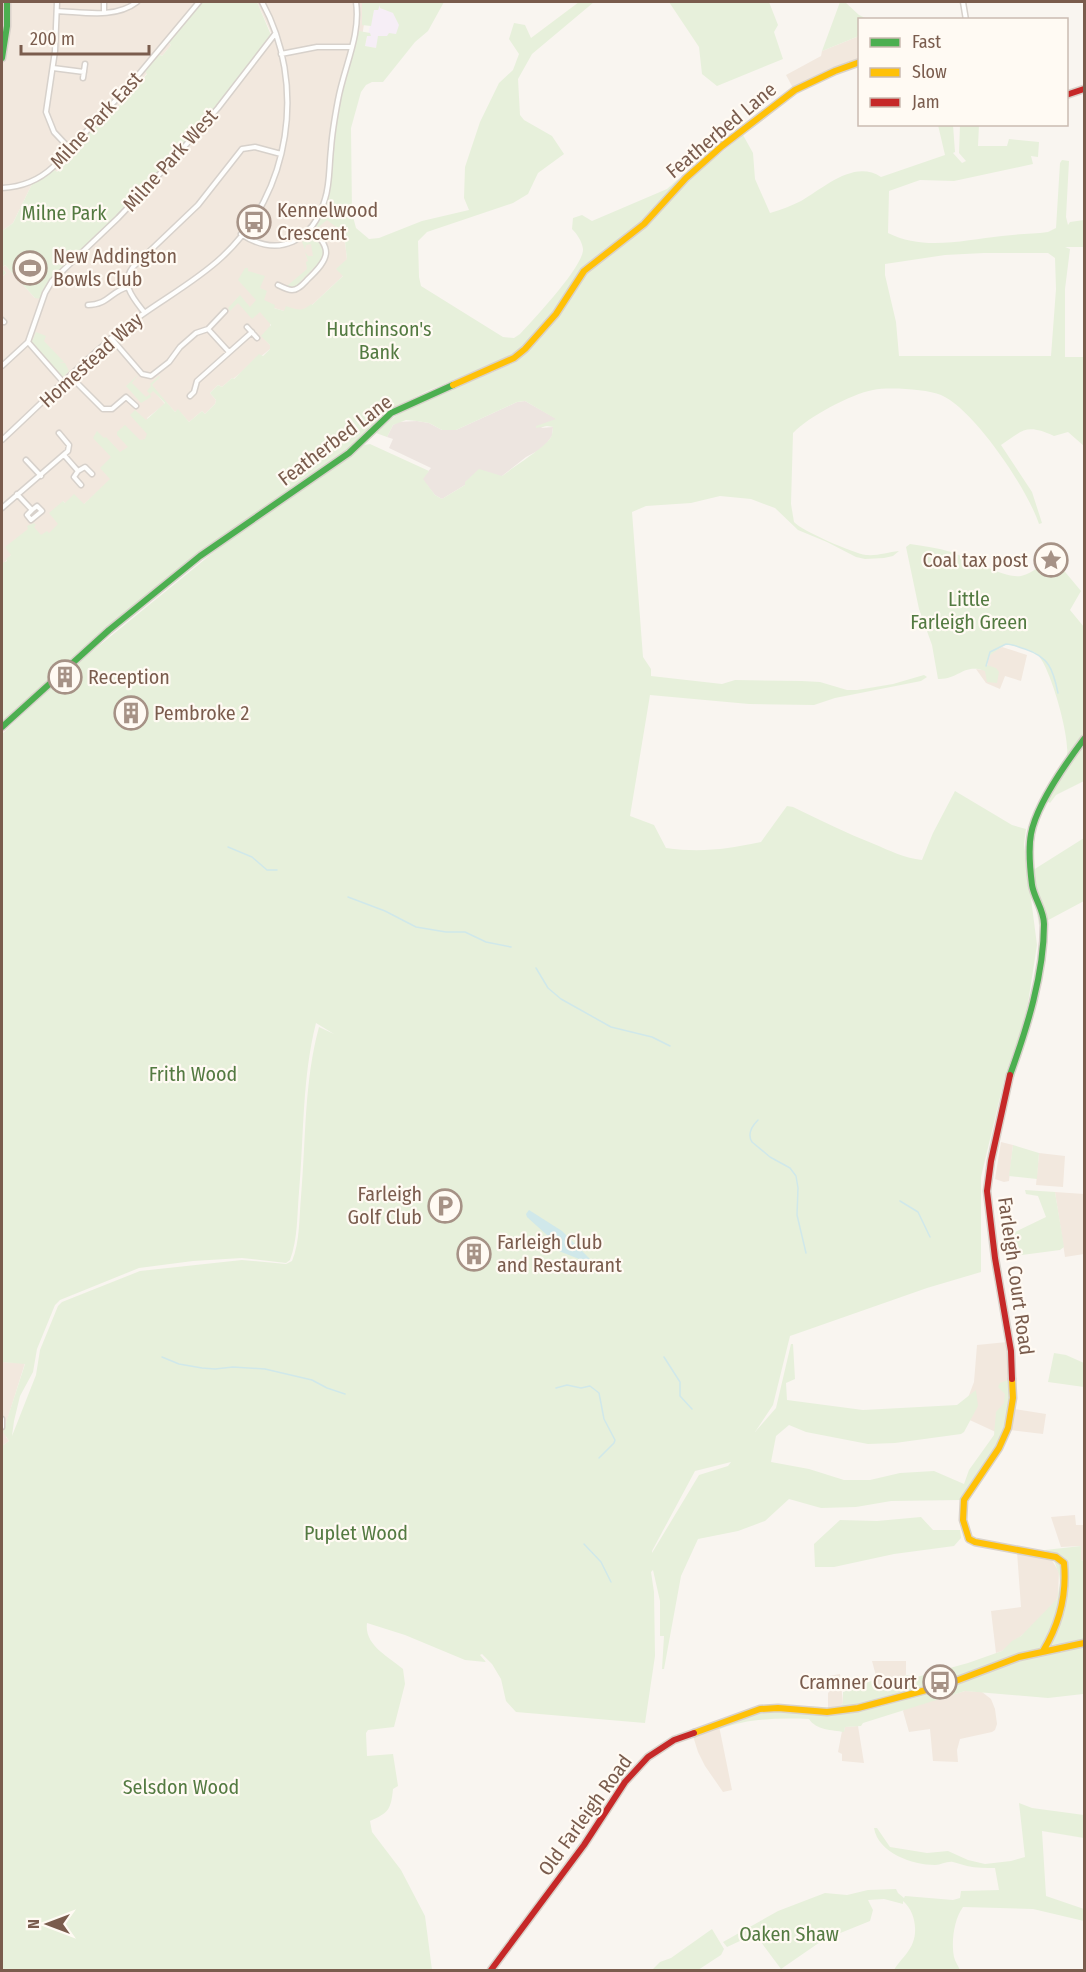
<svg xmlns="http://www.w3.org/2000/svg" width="1086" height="1972" viewBox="0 0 1086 1972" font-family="'Fira Sans Condensed',sans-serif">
  <rect width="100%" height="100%" fill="#f9f5f0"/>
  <path fill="#f2e8de" d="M2,2H201L168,42L171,45L162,56L159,54L145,71L147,73L137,85L135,82L122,97L125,99L114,111L111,109L82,140V147L80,149L75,147L67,161L56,172L53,169L32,184L13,223L2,231Z
    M257,2H364V24L333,223L344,233L347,259L343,276L312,305L302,311H284L274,308L263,300L260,288L245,268L270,322V328L262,336L270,345V349L233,379L232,378L222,387L218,385L210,393L216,400L215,404L205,414L202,411L189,422L178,410L175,412L156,391L155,392L165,404L147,418L156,439L83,505L65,503L63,501L59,524L49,534L41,536L28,530L17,539L11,555L3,564L2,277L6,273L2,268L5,265L35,298L42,297L51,280L104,230L271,33Z
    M859,36V58L832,68L793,88L786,75L821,56L822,51Z
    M1002,647L1027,655L1021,681L1005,676L1000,689L986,683L976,669L983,670L987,666L989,654Z
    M1001,1142L1013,1145L1009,1181L1004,1182L995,1179Z
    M1039,1153L1065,1156L1063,1187L1036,1185Z
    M1055,1192L1084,1194V1254L1065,1257Z
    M1007,1342L1011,1367L1000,1434L961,1416L974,1382L977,1345Z
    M2,1362L25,1363L5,1427L6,1437L9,1441L2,1446Z
    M1014,1409L1046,1414L1043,1434L1010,1430Z
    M1075,1515L1076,1525H1084V1561L1081,1560V1546L1061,1547L1051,1517Z
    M1017,1552L1050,1557L1059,1572L1058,1596L1056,1601L1031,1628L1002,1651L996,1653L991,1611L1021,1607Z
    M872,1661H906V1675L892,1684L879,1687Z
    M840,1674L843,1703L838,1708L828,1709V1693L832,1689L829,1676Z
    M965,1691L982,1692L991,1699L995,1709L997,1724L995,1730L992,1732L960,1739L957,1750L958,1762L933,1761L930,1729L909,1732L903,1711L904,1709Z
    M719,1726L732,1790L723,1792L705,1766L698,1752L693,1736Z
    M858,1726L864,1763L842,1761V1754L838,1752L842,1731H844L845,1727Z"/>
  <path fill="#ede5e0" d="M525,401L557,419L541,428L553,427L552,436L543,448L526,457L502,476L465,485L442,499L435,495L422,479L431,468L389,448L393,439L387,437L393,425L398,422L417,421L429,423L442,430H456L517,402Z"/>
  <path fill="#f6eef6" d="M376,2H437L414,29L376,48L365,46Z"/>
  <path fill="#e7f0db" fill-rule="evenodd" d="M201,2H257L271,35C232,88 191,137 147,186L139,187V194L51,280L41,299L35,298L5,265L2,268L6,273L2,277V231L13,223L32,184L53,169L57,172L67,161L64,158L74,148L80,149L82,147L80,144L82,140L111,108L115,111L124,100L122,97L134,82L138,84L147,74L144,70L158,54L162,56L171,45L168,42Z
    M362,2H444L428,31L415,42L383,82H372L366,85L361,92L351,128L352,213L356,228L369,239L379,238L422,221L469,210L464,198L465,167L480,122L499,83L513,70L519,54L509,39L514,23L525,25L531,38L579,2H594L532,54L518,79L520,115L524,120L552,136L564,154L538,173L528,194L513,203L427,232L418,241L419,277L421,286L503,337L514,338L520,334C533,320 584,266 583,249C582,241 577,234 572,229L573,218L582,215L592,221L667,189L677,180L699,171L743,135L753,153L755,179L770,213C781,210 791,206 801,201C824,188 854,159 881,177L945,155L938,125H953L955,152L953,153L962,163L966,161L959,153L960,125H979L978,146H1007L1009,139L1039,142L1038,157L1031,156L1033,164L954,181L920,180L889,191L888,233C923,251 965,240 1002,236C1017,234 1033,234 1048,232L1056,228L1060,163L1062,160L1069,161L1066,217L1068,225L1070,222L1084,220V247H1065L1070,249L1065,289V357H1084V446L1068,432L1054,436C1027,424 1024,429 1001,445L1032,492L1042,523L1039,524C1028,490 974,409 941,395C926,389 888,387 873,390C851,394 808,417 793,433L791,504L794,522C802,531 853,553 866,555C878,556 888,552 899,551L893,556L884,558L865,559L856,557L827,542L798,530L775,508L751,499L720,496L691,503L646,506L632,512L643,657L651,669V676L722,684L735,680L802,681L820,682L847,690H857L893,684L924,675L927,677L921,681L835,698L814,705L749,704L650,695L630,816L654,825L666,848C701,853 727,849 761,842L787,806L793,807C820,820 846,833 874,844C890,851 905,858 922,860L933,833L955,791L1012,825L1026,829L1024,844L1037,945L1028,1003L1020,1035L1006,1072L981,1177V1272L927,1288L790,1336L773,1405L755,1432L776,1408L791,1344H793L795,1379L786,1383L787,1400L863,1410L957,1405L976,1390L978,1406L964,1432L961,1434L895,1443L868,1444L806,1432L789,1425L776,1436L771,1462L809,1469L844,1480H870L900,1473L934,1471L964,1484L969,1470L994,1435L996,1412L1004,1403L1005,1394L998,1387L1000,1383L1008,1380L1009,1374C1014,1428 993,1459 961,1500L891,1501L856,1507L821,1508L789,1499L765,1521L738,1531L698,1539L681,1576L664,1669H662L664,1636H660V1601L653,1570L651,1572L654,1592L655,1656L645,1723L516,1712L506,1701L501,1679L492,1664L482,1654L480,1655L486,1662L465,1660L405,1635L367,1623C364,1645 388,1656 403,1669L405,1684L394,1727L368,1730L366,1733L367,1756L393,1754L398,1786L393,1789C391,1810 388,1813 370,1821L372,1832L401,1870L425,1916L432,1970H2V1446L9,1441L3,1432L25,1364L2,1362V734L68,671L231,538L307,487L364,445L370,444L429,471L423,479L435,495L442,499L465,485V482L479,469L502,476C512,468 547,446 551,437C552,436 553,429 553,427L547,426L536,428V426L556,419L525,401L517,402L456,430H442L429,423L417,421L406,420L393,425L387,437L376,433C407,398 473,384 515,362L512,357L427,391L388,411L352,448L228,533L2,724V563L7,561L6,559L11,555L5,547L28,529L27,526L34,523L36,525L34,527L41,535L47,531L49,533L58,524L49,513L63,501L65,503L74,494L84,504L110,479L100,468L111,457L93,438L97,431L104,438L106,437L120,452L128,447L117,435V432L125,425L140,440L145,439L147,434L130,415L135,410L146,420L165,403L153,391L150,394L151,397L141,403L126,386L139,374L130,385L132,383L146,397L150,394L147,391L151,386L150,384L159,376L160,377L152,385L175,412L178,409L189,422L202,411L205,414L215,404L216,400L210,393L218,385L222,387L232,378L234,379L259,354L263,356L270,349V345L261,336L271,325L260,312L252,319L238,303L230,311L228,308L240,295L250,307L256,300L238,280L245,268H248V271L265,276L260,288L267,291L264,300L275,305L274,308L284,311L286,306C298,310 302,312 311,304L312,305L343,276L336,269L347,259L344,233L327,220L316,229V228L328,196L337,119L347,68L359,31L370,33L371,36H367L365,46L376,48L378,36H387L389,33L396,34L399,25L393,13L380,8V5L378,10H374L371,26L362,25ZM984,253H1048L1055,258L1056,289L1051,356H899L896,322L885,275V264L945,255ZM316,1023L334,1034L319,1027C304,1082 306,1140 301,1197C299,1218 300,1242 292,1261L286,1264L242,1260L140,1271L62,1302L58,1306L40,1350L36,1375L12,1436L14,1421L20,1396L33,1372L37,1349L55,1305L60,1300L139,1268L193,1261L242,1258L286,1263L290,1260C298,1239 297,1214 299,1192C304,1136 302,1078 316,1023ZM731,1462L728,1466L699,1475L652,1553V1551L695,1471Z
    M669,2H769L778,25L774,32L783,59L717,86L702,74L699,47Z
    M840,2H845L859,15L867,19L860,20L859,36L822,51Z
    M310,234H314L320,245H323L324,256L319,266H316L300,282L299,285L295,288L287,286L307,269L306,262L308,261L305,252L308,256H313L311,244L306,245L305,250L302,242Z
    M36,332L46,336L44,341L64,362H59L65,363L69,371L62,378L47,361H52L46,360L31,344Z
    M910,544C923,546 938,548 951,552C969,558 1005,579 1021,576C1035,573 1041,563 1051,555L1081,591L1070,610L1084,627V781L1056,795L1050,803L1045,800C1053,786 1065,770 1067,754C1070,737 1050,665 1037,654C1030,649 1015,646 1006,644L989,656L987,665L996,668L999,672L997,683L987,682L985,671C963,663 959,680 938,679L932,645L919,609L906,547Z
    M1084,838V901L1039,925L1030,872Z
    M1013,1145L1039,1153L1037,1179L1009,1176Z
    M1025,1190L1055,1192L1064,1247L1060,1250L1014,1256L1015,1232L1046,1217L1038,1196L1026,1194Z
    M1054,1353L1066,1355L1084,1363V1387L1048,1382Z
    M921,1517L933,1530H960L961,1538L954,1546L894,1554L834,1567H815L814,1544L840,1520L877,1521Z
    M1081,1546V1560L1084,1561V1693L1083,1694L1048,1698L965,1691L863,1723L861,1726L845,1727L844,1732C832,1730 816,1730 809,1719C779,1718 748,1718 720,1729L719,1726L755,1713L769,1710L807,1713V1706L838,1708L843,1703V1692L876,1679L879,1687L887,1686L906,1675L917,1677L968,1663L1002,1651L1012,1641L1021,1636L1057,1599L1060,1583L1059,1574L1055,1563L1045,1550Z
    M1019,1803L1032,1808L1084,1815V1838L1042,1831L1046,1896L1084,1909V1921L1033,1909L963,1907C954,1919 951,1942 954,1957C955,1961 958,1966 960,1970H894C899,1961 910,1952 913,1942C918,1929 914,1910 903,1901V1904L884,1899L868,1900L873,1910L870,1921L823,1940L781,1969L755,1934L727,1947L723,1942L778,1911L825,1893L847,1895L868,1890L896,1889L898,1893L904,1898L905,1896L953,1900L960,1898L961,1891L999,1890L995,1868C986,1868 976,1868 967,1866C962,1865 958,1863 953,1862C947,1861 941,1865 935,1865C913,1865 878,1853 874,1828H877L890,1847L927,1853L948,1851L968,1860L985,1864L1011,1861L1025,1857Z
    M712,1929L724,1949L721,1955L698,1970H652L660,1962L671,1958Z"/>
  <path fill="#d0e8ea" d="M529,1210L562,1231L597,1266L600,1272L597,1273L579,1259L559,1251L548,1236L527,1217L526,1214Z"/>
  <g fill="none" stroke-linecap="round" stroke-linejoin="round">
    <path stroke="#d0e8ea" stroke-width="1.5" d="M986,666L990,652L1006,644C1013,644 1018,647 1025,649C1049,657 1053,669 1058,693
      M228,847L252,857L267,870H277
      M348,897L385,911L416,927L446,932H465L486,942L511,947
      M536,968L548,988L561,999L611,1027L652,1037L670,1046
      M758,1120C752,1126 747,1134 752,1142L770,1157L790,1168L796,1176L798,1188L797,1215L806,1253
      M900,1201L918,1212L930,1237
      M162,1357L179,1364L202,1368L215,1369L233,1367L265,1369L312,1380L327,1388L345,1394
      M664,1357L680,1382V1396L692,1409
      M556,1388L567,1385L581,1388L590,1386L599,1393L604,1419L615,1440L614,1443L599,1458
      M584,1544L601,1562L611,1582"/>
    <g stroke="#d7d1cb" stroke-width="7">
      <path id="street" d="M57,2L55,51L46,112L54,132L70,149
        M963,2L966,20
        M57,11C83,12 115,19 137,2
        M104,13V2
        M281,54L317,47H351
        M53,68L84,72
        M83,78L85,64
        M2,188C22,187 38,181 53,167L129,86L199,2
        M241,234C279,259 313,241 325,199C330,184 329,166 331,149C332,133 335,116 338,100C344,67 361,35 356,2
        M278,285C282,287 288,290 292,290C299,290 304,283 308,279C329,259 334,249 310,228
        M88,305C108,305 111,291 128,287
        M144,312C133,298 120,284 133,267L198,205L242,149L255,147L281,154
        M2,320L4,322
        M247,327L257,338
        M208,329L229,352
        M111,338L142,374L151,376L169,362L180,347L196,333L208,329L225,311
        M28,342L45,293L52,281L118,218L171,162L218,108L275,34
        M2,366L28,342L64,383
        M71,377L103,409H112L126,397L136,406
        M190,396L194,392L197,381L252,332
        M2,440C41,404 78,366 119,332C151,305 191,286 222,257C291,193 307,84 262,2
        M64,455L78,471
        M26,460L41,476
        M81,485L74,477L78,471L85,467L92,474
        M17,494L32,510L27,515L31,520L42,511L37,506L32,510
        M2,508L68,451L69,445L59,433
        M2,1419V1427"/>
    </g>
    <g stroke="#d9d2cb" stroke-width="9">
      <path id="fast" d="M2,58L7,26V2
        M2,727L109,630L200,556L349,453L391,413L453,385
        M1010,1075C1027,1028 1044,974 1044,924C1044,910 1034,898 1032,885C1030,869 1028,850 1031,834C1036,806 1066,763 1084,739"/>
    </g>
    <g stroke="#d9d2cb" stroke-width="9">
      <path id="slow" d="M453,385L514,358L525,349L556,314L584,271L644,224L686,178L722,146L795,90L835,71L860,62
        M1012,1379L1013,1398L1008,1428L999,1448L964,1500L963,1520L969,1539L975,1542L1056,1557L1064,1563C1067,1595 1060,1623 1043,1651
        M694,1733L760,1709L778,1708L827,1712L858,1708L945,1685L1019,1657L1084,1643"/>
    </g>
    <g stroke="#d9d2cb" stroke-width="9">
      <path id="jam" d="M1066,95L1084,89
        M1010,1075L991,1161L987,1191L995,1258L1011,1351L1012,1379
        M491,1970L584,1845L625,1782L648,1757L674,1740L694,1733"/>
    </g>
    <use href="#street" stroke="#fefefd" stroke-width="4"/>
    <use href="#fast" stroke="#4caf50" stroke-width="6"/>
    <use href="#slow" stroke="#ffc107" stroke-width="6"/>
    <use href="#jam" stroke="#c62828" stroke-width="6"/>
  </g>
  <defs>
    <g id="bus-ring" transform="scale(1.725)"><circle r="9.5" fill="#fffaf3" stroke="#a69286" stroke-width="1.5"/><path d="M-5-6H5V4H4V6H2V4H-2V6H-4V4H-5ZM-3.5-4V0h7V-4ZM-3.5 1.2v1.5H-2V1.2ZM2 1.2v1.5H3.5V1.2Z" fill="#a69286"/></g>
    <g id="stadium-ring" transform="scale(1.725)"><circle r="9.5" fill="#fffaf3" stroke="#a69286" stroke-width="1.5"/><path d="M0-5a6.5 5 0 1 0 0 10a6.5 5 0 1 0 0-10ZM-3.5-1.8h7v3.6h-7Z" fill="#a69286"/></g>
    <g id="sight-ring" transform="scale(1.725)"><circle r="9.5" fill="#fffaf3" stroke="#a69286" stroke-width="1.5"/><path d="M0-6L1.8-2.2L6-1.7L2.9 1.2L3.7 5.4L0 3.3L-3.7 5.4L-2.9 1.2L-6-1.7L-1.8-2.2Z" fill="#a69286"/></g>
    <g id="building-ring" transform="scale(1.725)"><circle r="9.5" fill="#fffaf3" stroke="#a69286" stroke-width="1.5"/><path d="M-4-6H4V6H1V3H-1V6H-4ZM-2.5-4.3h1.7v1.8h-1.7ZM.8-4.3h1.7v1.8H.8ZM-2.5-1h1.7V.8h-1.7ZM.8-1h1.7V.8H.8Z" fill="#a69286"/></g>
    <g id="parking-ring" transform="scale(1.725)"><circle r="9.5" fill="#fffaf3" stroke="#a69286" stroke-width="1.5"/><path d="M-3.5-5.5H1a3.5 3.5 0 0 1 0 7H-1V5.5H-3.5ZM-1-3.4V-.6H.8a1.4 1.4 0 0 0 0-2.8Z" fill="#a69286"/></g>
  </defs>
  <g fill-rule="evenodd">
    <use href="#bus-ring" x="254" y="222"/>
    <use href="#stadium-ring" x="30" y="268"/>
    <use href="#sight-ring" x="1051" y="560"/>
    <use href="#building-ring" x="65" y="677"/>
    <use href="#building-ring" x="131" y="713"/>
    <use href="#parking-ring" x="445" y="1206"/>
    <use href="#building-ring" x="474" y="1254"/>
    <use href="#bus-ring" x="940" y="1682"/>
  </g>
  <g text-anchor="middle" stroke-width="4.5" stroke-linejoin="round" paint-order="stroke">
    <g font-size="20" fill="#7a5c4d" stroke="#fffaf3">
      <text transform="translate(96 120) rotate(-47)" y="7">Milne Park East</text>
      <text transform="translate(721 130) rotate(-40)" y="7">Featherbed Lane</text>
      <text transform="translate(170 160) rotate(-48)" y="7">Milne Park West</text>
      <text transform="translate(91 360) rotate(-42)" y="7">Homestead Way</text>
      <text transform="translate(335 440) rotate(-37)" y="7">Featherbed Lane</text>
      <text transform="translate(1016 1276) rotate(82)" y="7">Farleigh Court Road</text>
      <text transform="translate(585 1815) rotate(-54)" y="7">Old Farleigh Road</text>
    </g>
    <g font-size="20" fill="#7a5c4d" stroke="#fffaf3" text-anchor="start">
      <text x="277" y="217">Kennelwood<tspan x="277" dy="23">Crescent</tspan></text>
      <text x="53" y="263">New Addington<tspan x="53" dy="23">Bowls Club</tspan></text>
      <text x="1028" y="567" text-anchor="end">Coal tax post</text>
      <text x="88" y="684">Reception</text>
      <text x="154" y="720">Pembroke 2</text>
      <text x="422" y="1201" text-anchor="end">Farleigh<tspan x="422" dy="23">Golf Club</tspan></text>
      <text x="497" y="1249">Farleigh Club<tspan x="497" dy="23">and Restaurant</tspan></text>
      <text x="917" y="1689" text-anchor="end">Cramner Court</text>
    </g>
    <g font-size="20" fill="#537a41" stroke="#fffaf3">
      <text x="64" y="220">Milne Park</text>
      <text x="379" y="336">Hutchinson's<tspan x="379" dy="23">Bank</tspan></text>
      <text x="969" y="606">Little<tspan x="969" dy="23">Farleigh Green</tspan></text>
      <text x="193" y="1081">Frith Wood</text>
      <text x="356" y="1540">Puplet Wood</text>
      <text x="181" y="1794">Selsdon Wood</text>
      <text x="789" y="1941">Oaken Shaw</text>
    </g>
  </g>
  <rect width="1086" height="1972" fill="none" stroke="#7a5c4d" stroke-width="6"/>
  <rect x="858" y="18" width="210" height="108" fill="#fffaf3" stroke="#cabbb1" stroke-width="1.5"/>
  <rect x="870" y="38" width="30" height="9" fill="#4caf50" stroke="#cabbb1" stroke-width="1.5"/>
  <text x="912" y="48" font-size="18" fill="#7a5c4d">Fast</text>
  <rect x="870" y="68" width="30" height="9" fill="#ffc107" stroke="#cabbb1" stroke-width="1.5"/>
  <text x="912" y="78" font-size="18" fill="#7a5c4d">Slow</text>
  <rect x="870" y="98" width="30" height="9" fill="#c62828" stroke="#cabbb1" stroke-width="1.5"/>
  <text x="912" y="108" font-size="18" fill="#7a5c4d">Jam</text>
  <g transform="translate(48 1924) rotate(270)" stroke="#fffaf3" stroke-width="4.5" paint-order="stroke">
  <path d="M0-4.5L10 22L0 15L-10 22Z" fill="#7a5c4d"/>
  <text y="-9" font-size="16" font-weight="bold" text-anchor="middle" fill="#7a5c4d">N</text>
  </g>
  <path d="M21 45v9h128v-9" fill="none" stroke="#7a5c4d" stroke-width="3"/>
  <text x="30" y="45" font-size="18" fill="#7a5c4d" stroke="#fffaf3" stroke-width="4.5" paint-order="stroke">200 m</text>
</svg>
